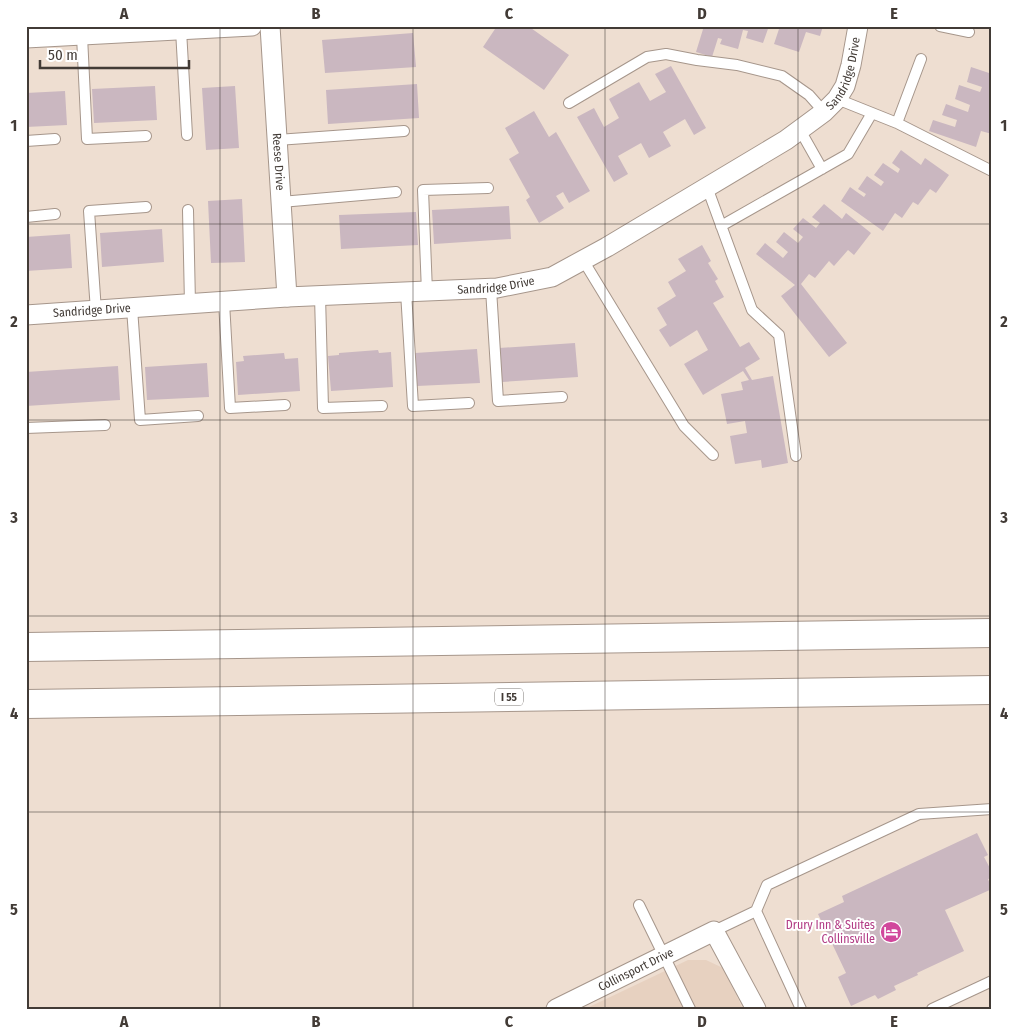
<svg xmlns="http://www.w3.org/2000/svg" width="1018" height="1035" viewBox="0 0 1018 1035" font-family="'Fira Sans Condensed',sans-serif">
  <rect width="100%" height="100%" fill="#eeded1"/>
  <path fill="#e7d1c0" d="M688,960H706L723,968L743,1009H585Z"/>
  <path fill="#cab7c0" d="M497,26H528L569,55L544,90L483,47Z
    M704,26H769L763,43L746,38L748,31L743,30L738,49L720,44L722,39L718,38L712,57L696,52Z
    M780,26H823L820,36L806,32L799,52L774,44Z
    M413,33L416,67L325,73L322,40Z
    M671,66L706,128L694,135L685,119L663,132L671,146L649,158L641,143L618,156L628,174L614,182L577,117L594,108L604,127L619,118L609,99L639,82L650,101L666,92L655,74Z
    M971,67L992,74V134L981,131L976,147L929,131L933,120L955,127L957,120L942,115L946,104L968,112L970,105L955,99L959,85L980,92L982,87L967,82Z
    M417,84L419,118L328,124L326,90Z
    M155,86L157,120L94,123L92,89Z
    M235,86L239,148L206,150L202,88Z
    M65,91L67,125L26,127V93Z
    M534,111L549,137L556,132L590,191L569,203L563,192L556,196L564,208L539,223L526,200L530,197L509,159L519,153L505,128Z
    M901,150L921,165L925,158L949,175L936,193L930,189L918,205L913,202L902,218L895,213L883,231L841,201L850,187L864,197L866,194L858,189L867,176L881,186L884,182L874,175L883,163L898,173L900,169L892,163Z
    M242,199L245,262L211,263L208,201Z
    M824,204L842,219L846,213L871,233L854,255L848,250L834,266L829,261L815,278L809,274L801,284L847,343L829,357L781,296L795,285L756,254L765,243L783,258L788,252L776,242L784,232L798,243L803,237L793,229L803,218L816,228L820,223L812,217Z
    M509,206L511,239L434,244L432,210Z
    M416,212L418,245L341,249L339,215Z
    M162,229L164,262L102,267L100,233Z
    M70,234L72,268L26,271V237Z
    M702,245L711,261L708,263L718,279L715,281L724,297L713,303L740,347L749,342L760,359L745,368L752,380L773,376L788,463L762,468L761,460L735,464L730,436L747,433L745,421L727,424L721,394L743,390L741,382L749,380L743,371L703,395L684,364L708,350L697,330L670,347L659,330L667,325L657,308L676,296L668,282L686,271L678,259Z
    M575,343L578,377L502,382L499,348Z
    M477,349L480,383L417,386L415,353Z
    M378,350L379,353L391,352L393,387L331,391L328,356L339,355V353Z
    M284,353L285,359L298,358L300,391L238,395L236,362L244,361L243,356Z
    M207,363L209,397L147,400L145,367Z
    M118,366L120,400L26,406V372Z
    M977,833L988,855L984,857L992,872V878L988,879L992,889L945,910L964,951L917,973L918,975L894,986L896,990L878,999L875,995L851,1006L838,977L846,973L818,914L844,902L842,896Z"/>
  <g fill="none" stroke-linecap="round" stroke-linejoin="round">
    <g stroke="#a6968b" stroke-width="12">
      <path id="service" d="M940,26L969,32
        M181,30L187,135
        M82,36L87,139L146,136
        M837,99L897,123L921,59
        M569,103L647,57L666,54L697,60L737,65L782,76L809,95L824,112
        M897,123L992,171
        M800,130L822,169
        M277,140L404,131
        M26,141L55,139
        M707,187L752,310L779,335L796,456
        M281,202L396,192
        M188,210L190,304
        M26,217L55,214
        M721,226L848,154L872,113
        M583,260L684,426L713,455
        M491,289L498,401L562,397
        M406,292L413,406L469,403
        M427,292L423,190L488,188
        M320,296L323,408L382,406
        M224,302L230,408L285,405
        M132,308L140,420L198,416
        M96,311L89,211L146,207
        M26,428L105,425
        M639,905L690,1009
        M756,911L767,885L919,814L992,809
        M714,931L756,911L801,1009
        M932,1009L992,981"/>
    </g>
    <g stroke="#a6968b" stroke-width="21">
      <g id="minor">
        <path id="s1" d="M270,26L287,297"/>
        <path d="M26,38L252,26"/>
        <path id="s2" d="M26,315L287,297L497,288L552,277L607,247L786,140L824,112L837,99L845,86L851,65L858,26"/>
        <path id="s3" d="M556,1009L714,931L756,1009"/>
      </g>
    </g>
    <g stroke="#a6968b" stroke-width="30">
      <path id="motorway" d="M26,647L992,633
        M26,704L992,690"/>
    </g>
    <use href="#service" stroke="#fff" stroke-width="10"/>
    <use href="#minor" stroke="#fff" stroke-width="19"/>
    <use href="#motorway" stroke="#fff" stroke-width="28"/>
  </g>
  <path fill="none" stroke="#423b36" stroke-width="1" stroke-opacity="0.55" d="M220,26V1009M413,26V1009M605,26V1009M798,26V1009M26,224H992M26,420H992M26,616H992M26,812H992"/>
  <defs>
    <g id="hotel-disc" transform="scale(1.125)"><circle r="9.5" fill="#d1479c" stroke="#fff"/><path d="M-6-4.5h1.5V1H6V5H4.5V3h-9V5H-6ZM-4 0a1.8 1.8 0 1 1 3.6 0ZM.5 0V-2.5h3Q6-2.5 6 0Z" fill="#fff"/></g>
  </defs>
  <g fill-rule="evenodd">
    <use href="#hotel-disc" x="891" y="932"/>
  </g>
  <g text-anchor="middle" stroke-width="4" stroke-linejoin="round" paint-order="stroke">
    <rect fill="#fff" stroke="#7b7672" stroke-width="1" x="495" y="688.5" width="28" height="17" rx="4"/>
    <g font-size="11" font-weight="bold" fill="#423b36">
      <text x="509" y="701">I 55</text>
    </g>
    <g font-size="12" fill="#423b36" stroke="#fff">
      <text dy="4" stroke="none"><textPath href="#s2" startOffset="891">Sandridge Drive</textPath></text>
      <text dy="4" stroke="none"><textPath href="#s1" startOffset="136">Reese Drive</textPath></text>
      <text dy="4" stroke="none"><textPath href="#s2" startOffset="471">Sandridge Drive</textPath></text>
      <text dy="4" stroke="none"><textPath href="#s2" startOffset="66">Sandridge Drive</textPath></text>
      <text dy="4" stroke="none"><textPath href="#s3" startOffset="89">Collinsport Drive</textPath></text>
    </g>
    <g font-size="12" fill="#b23c85" stroke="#fff" text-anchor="end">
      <text x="875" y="929">Drury Inn &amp; Suites<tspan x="875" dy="14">Collinsville</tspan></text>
    </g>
  </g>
  <rect width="1018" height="1035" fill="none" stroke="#ffffff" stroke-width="55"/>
  <path d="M40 60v8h149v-8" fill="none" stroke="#423b36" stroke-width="2.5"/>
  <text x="48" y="60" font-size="15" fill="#423b36" stroke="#ffffff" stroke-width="4" paint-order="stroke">50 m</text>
  <rect x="28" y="28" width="962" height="980" fill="none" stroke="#423b36" stroke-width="2"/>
  <g font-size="16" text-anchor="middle" font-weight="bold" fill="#423b36">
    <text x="124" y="19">A</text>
    <text x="316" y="19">B</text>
    <text x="509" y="19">C</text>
    <text x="702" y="19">D</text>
    <text x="894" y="19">E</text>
    <text x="14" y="131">1</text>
    <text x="1004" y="131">1</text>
    <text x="14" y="327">2</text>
    <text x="1004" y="327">2</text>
    <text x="14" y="523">3</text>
    <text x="1004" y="523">3</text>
    <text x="14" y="719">4</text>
    <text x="1004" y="719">4</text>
    <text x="14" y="915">5</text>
    <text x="1004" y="915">5</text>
    <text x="124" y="1027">A</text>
    <text x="316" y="1027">B</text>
    <text x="509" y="1027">C</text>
    <text x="702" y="1027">D</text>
    <text x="894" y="1027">E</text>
  </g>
</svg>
